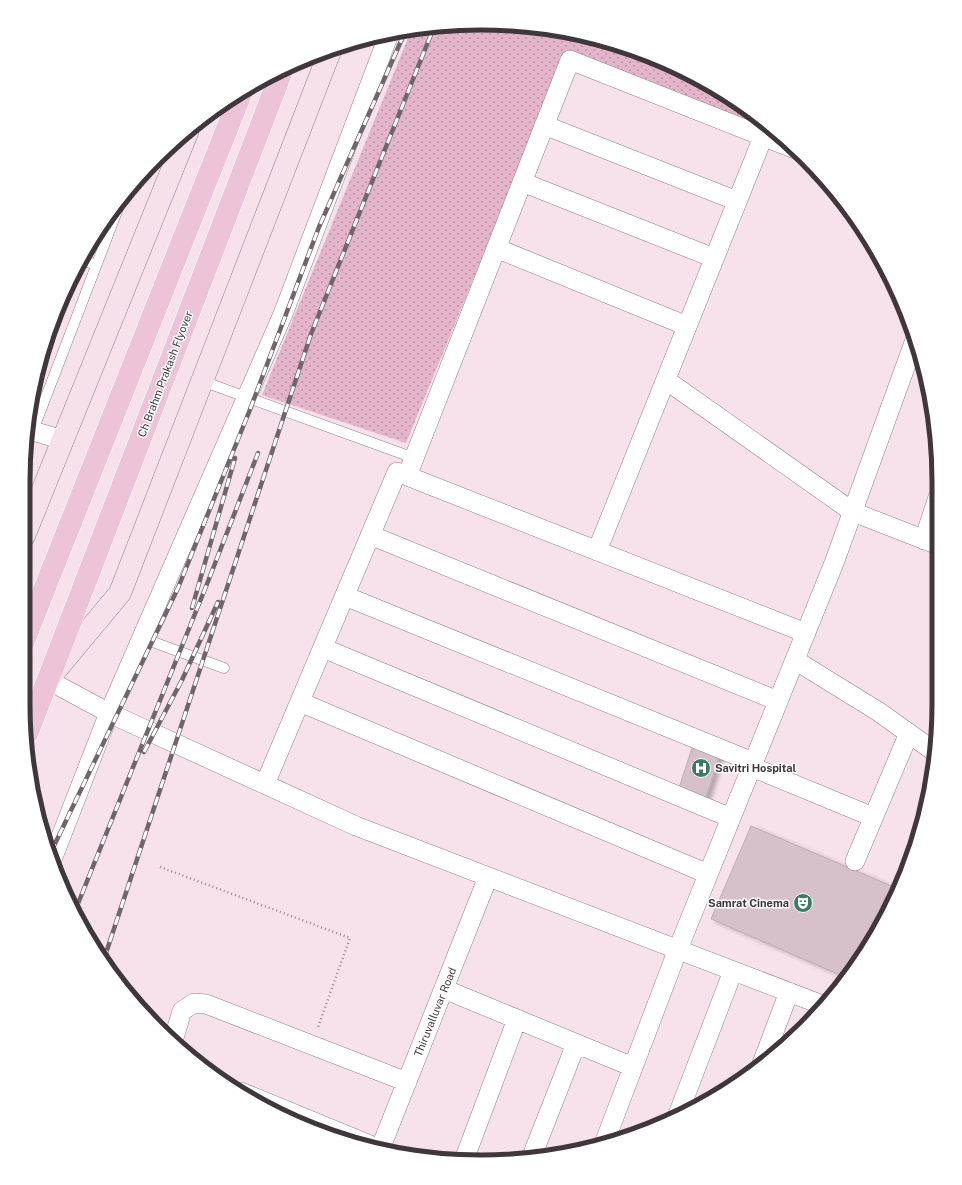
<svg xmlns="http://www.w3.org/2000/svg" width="962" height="1185" viewBox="0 0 962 1185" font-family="'Public Sans',sans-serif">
  <defs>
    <pattern id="industrial-furrows" width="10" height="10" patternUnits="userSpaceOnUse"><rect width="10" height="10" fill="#f1d5e2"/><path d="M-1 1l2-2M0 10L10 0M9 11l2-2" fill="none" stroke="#d0b7c3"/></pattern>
    <pattern id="park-dots" width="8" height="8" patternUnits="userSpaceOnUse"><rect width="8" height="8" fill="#e4b5ca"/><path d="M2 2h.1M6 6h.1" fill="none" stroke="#ba94a5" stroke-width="1.8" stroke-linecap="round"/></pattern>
    <filter id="shadow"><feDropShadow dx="4.5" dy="2.5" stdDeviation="2" flood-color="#0004"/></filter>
  </defs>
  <rect width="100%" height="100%" fill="#f7e2eb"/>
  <path fill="url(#industrial-furrows)" d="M95,236L32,394L58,306Z"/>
  <path fill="url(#park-dots)" d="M451,24L541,27L628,47L710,84L781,136L567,51L406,443L262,395L411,31Z"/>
  <path fill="#d6c1ca" stroke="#bfabb4" filter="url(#shadow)" d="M693,745L720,754L705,800L678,791Z
    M751,826L896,888L881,923L845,977L711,919Z"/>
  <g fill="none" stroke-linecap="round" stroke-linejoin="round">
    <g stroke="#938088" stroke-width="11">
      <path id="lane" d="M82,260L96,265
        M202,381L414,458
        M24,454L121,201
        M142,638L224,668"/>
    </g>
    <g stroke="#938088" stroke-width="20">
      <path id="street" d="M544,125L737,201
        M522,182L714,258
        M496,248L687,326
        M666,380L853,512L938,545
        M33,431L63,440
        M407,476L570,60L795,149
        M370,535L778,701
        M924,540L938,497
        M597,551L763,137
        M345,596L753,762
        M323,648L731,818
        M795,660L879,712L935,752
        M48,680L109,713L356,826L825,1006
        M300,702L708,874
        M752,767L873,817
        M265,784L397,472L806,633
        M53,857L109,713L283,314L389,34
        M855,861L909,733
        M444,989L633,1067
        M173,1041L182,1011L194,1003L206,1004L407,1082
        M761,1066L789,992
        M241,1092L370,1145
        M677,1117L733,971
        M605,1141L678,949L834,563L915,340
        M381,1147L488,877
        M532,1156L576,1044
        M464,1160L517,1019"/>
    </g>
    <g stroke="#938088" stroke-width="23">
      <path id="secondary" d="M24,536L187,133
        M50,677L120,593L330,51"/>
    </g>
    <g stroke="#fff" stroke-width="23">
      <path id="primary" d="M23,643L242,91
        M27,734L283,68"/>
    </g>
    <path stroke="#96888f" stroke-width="2.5" stroke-dasharray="1 3" stroke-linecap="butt" d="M160,867L350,938L318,1027"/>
    <use href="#lane" stroke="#fff" stroke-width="10"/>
    <use href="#street" stroke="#fff" stroke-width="19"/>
    <use href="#secondary" stroke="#f6e1eb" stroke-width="22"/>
    <use href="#primary" stroke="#edc3d7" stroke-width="22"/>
    <g stroke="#70656a" stroke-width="4.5">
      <path id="rail" d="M192,608L235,458
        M144,752L182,680L218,602
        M51,852L178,588L249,412L319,227L405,32
        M75,911L207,584L258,453
        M104,959L311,334L434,27"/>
    </g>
    <use href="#rail" stroke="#fff" stroke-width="3" stroke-dasharray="9" stroke-linecap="butt"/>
  </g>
  <defs>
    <g id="hospital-disc" transform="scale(1)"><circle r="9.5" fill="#3d7a66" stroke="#fff"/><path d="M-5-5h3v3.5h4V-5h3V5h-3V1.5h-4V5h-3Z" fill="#fff"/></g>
    <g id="theatre-disc" transform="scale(1)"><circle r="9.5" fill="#3d7a66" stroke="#fff"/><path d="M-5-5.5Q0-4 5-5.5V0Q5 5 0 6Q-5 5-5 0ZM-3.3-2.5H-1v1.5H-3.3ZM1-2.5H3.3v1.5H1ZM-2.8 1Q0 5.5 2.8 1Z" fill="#fff"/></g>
  </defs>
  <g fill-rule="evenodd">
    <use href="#hospital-disc" x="701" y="768"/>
    <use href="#theatre-disc" x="803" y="903"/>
  </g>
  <g text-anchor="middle" stroke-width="3" stroke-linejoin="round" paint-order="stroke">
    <g font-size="11" fill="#3f373b" stroke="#fff">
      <text transform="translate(165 374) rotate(-69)" y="4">Ch Brahm Prakash Flyover</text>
      <text transform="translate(435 1012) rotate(-68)" y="4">Thiruvalluvar Road</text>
    </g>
    <g font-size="11" font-weight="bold" fill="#3f373b" stroke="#fff" text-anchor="start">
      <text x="715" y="772">Savitri Hospital</text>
      <text x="789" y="907" text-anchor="end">Samrat Cinema</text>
    </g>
  </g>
  <path d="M0 0H962V1185H0ZM481 30H481A451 451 0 0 1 932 481V704A451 451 0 0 1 481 1155H481A451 451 0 0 1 30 704V481A451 451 0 0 1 481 30Z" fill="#fff" fill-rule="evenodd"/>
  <path fill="none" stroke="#3f373b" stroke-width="5" d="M481 30H481A451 451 0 0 1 932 481V704A451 451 0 0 1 481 1155H481A451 451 0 0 1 30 704V481A451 451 0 0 1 481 30Z"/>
</svg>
